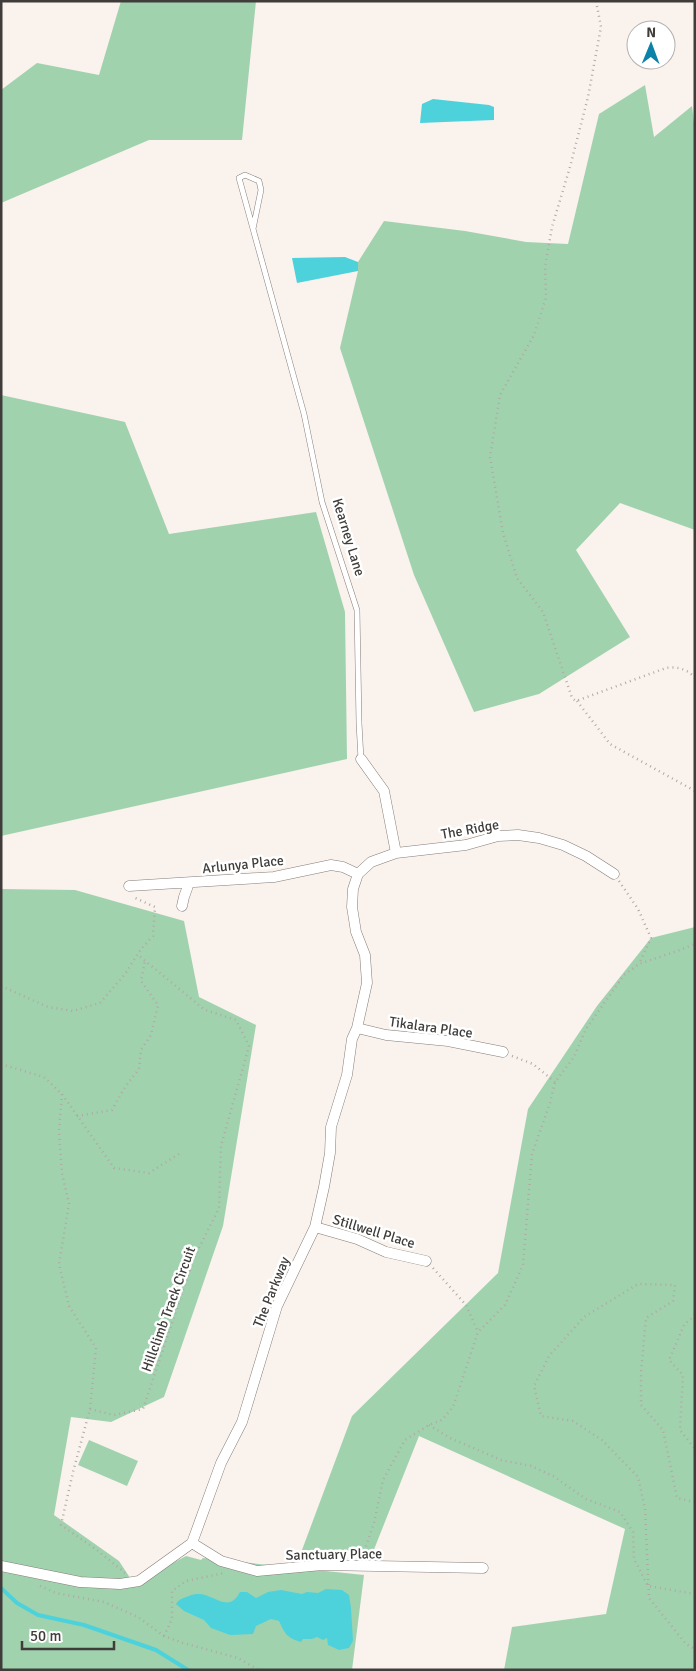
<svg xmlns="http://www.w3.org/2000/svg" width="696" height="1671" viewBox="0 0 696 1671" font-family="Signika,sans-serif">
  <rect width="100%" height="100%" fill="#faf2ed"/>
  <path fill="#a1d2ae" d="M121,1H256L242,140H149L1,203V90L37,63L99,75Z
    M645,85L654,137L692,106L695,131V530L620,503L576,550L630,637L539,694L474,712L414,575L340,348L358,271V262L384,221L465,231L526,242L568,244L599,114Z
    M1,395L125,422L169,534L316,512L345,612L347,759L1,836Z
    M1,889L75,890L184,921L199,997L256,1025L223,1226L164,1397L111,1422L71,1417L54,1515L119,1561L134,1584L186,1556L201,1560L203,1558L364,1575L352,1670H1Z
    M695,927V1670H504L512,1627L606,1614L625,1529L419,1436L373,1552L302,1550L352,1416L498,1273L528,1109L597,1006L651,938Z
    M89,1440L138,1461L127,1486L78,1465Z"/>
  <path fill="#4dd2dc" d="M433,99L489,105L494,107V120L420,123L422,104Z
    M345,257L358,262V271L297,283L292,258Z
    M326,1589L342,1590L349,1595L351,1608L353,1641L349,1648L339,1650L328,1645L327,1638L323,1640L317,1637L312,1639H303L301,1642C287,1638 285,1634 279,1621L271,1619L256,1626L253,1634L230,1635L211,1628L204,1620L184,1611L176,1604C179,1599 183,1598 189,1596C211,1586 226,1618 240,1592H247L256,1598L268,1592L281,1590L302,1594L307,1592L318,1593Z"/>
  <g fill="none" stroke-linecap="round" stroke-linejoin="round">
    <path stroke="#4dd2dc" stroke-width="4" d="M1,1588L17,1603L38,1615L84,1625L156,1650L188,1670"/>
    <g stroke="#857d79" stroke-width="6">
      <path id="lane" d="M253,229L261,190L259,181L245,175L239,178L304,414L322,502L357,610L359,723L361,759"/>
    </g>
    <g stroke="#857d79" stroke-width="11">
      <path id="street" d="M361,759L384,791L396,853
        M358,874L371,862L396,853L466,845L498,836L518,835L539,838L563,845L586,856L614,874
        M129,886L274,877L331,865L343,867L358,874
        M182,906L184,897L189,883
        M357,1028L386,1035L448,1041L503,1052
        M315,1227L357,1239L386,1252L426,1261
        M192,1543L221,1561L257,1571L322,1565L483,1568
        M1,1566L80,1582L120,1584L139,1581L192,1543L221,1463L242,1422L277,1306L315,1227L324,1187L330,1153L331,1127L347,1075L352,1039L357,1028L367,983L365,955L356,932L352,907L353,889L358,874"/>
    </g>
    <path stroke="#afa9a5" stroke-width="2.5" stroke-dasharray="1 4" stroke-linecap="butt" d="M596,1L601,27L588,97L570,167L552,227L545,267L546,298L534,335L500,395L490,457L503,533L517,578L543,612L572,698L576,701L666,668C676,666 688,669 695,678
      M577,701L610,744L695,791
      M619,881L638,909L651,938L639,964
      M1,986L48,1007L73,1011L100,1003L125,974L141,949L153,936L155,907L133,897
      M512,1056L533,1064L555,1082
      M1,1064L44,1077L62,1094L114,1168L149,1173L182,1152
      M62,1094L59,1131L62,1173L69,1204L59,1264L69,1306L96,1348L90,1409L73,1472L61,1525L97,1550L125,1573
      M77,1116L112,1110L125,1087L139,1069L141,1050L151,1035L158,1005L141,981L145,961
      M433,1268L466,1305L478,1332
      M695,1315L684,1325L669,1360L683,1375L680,1430L695,1449
      M90,1409L114,1415L143,1409L194,1258L219,1208L221,1146L249,1046L236,1020L205,1010L138,955
      M429,1425L450,1438L501,1460L531,1466L553,1476L586,1499L620,1512L633,1532L634,1559L648,1586L695,1594
      M695,1502L677,1498L663,1430L641,1405V1373L646,1318L673,1301L675,1285L638,1284L584,1317L549,1356L534,1386L541,1416L573,1421L602,1440L638,1477L645,1508L649,1598L686,1644L695,1649
      M367,1556L365,1549L374,1523L383,1480L405,1440L429,1425L442,1420L453,1407L478,1332L505,1305L523,1265L532,1154L550,1103L555,1082L574,1057L586,1029L624,975L639,964L680,950L695,944
      M40,1586L56,1593L104,1602L138,1617L164,1636L183,1643L238,1658L259,1670
      M164,1636L172,1619V1591L186,1581L224,1573"/>
    <use href="#lane" stroke="#fff" stroke-width="5"/>
    <use href="#street" stroke="#fff" stroke-width="10"/>
  </g>
  <g text-anchor="middle" stroke-width="5" stroke-linejoin="round" paint-order="stroke">
    <g font-size="14" fill="#3f3c3a" stroke="#fff">
      <text transform="translate(349 537) rotate(73)" y="5">Kearney Lane</text>
      <text transform="translate(470 829) rotate(-10)" y="5">The Ridge</text>
      <text transform="translate(243 864) rotate(-6)" y="5">Arlunya Place</text>
      <text transform="translate(431 1027) rotate(8)" y="5">Tikalara Place</text>
      <text transform="translate(374 1231) rotate(17)" y="5">Stillwell Place</text>
      <text transform="translate(271 1292) rotate(-68)" y="5">The Parkway</text>
      <text transform="translate(168 1309) rotate(-70)" y="5">Hillclimb Track Circuit</text>
      <text transform="translate(334 1554) rotate(-1)" y="5">Sanctuary Place</text>
    </g>
  </g>
  <rect width="696" height="1671" fill="none" stroke="#3f3c3a" stroke-width="5"/>
  <g transform="translate(651 45) rotate(1)"><circle r="24" fill="#ffffff" stroke="#b2b1b0"/>
  <path d="M0-4L9 19L0 12L-9 19Z" fill="#0d82a8"/>
  <text y="-8" font-size="14" font-weight="bold" text-anchor="middle" fill="#3f3c3a">N</text>
  </g>
  <path d="M22 1641v8h92v-8" fill="none" stroke="#3f3c3a" stroke-width="2.5"/>
  <text x="30" y="1641" font-size="15" fill="#3f3c3a" stroke="#ffffff" stroke-width="4" paint-order="stroke">50 m</text>
</svg>
